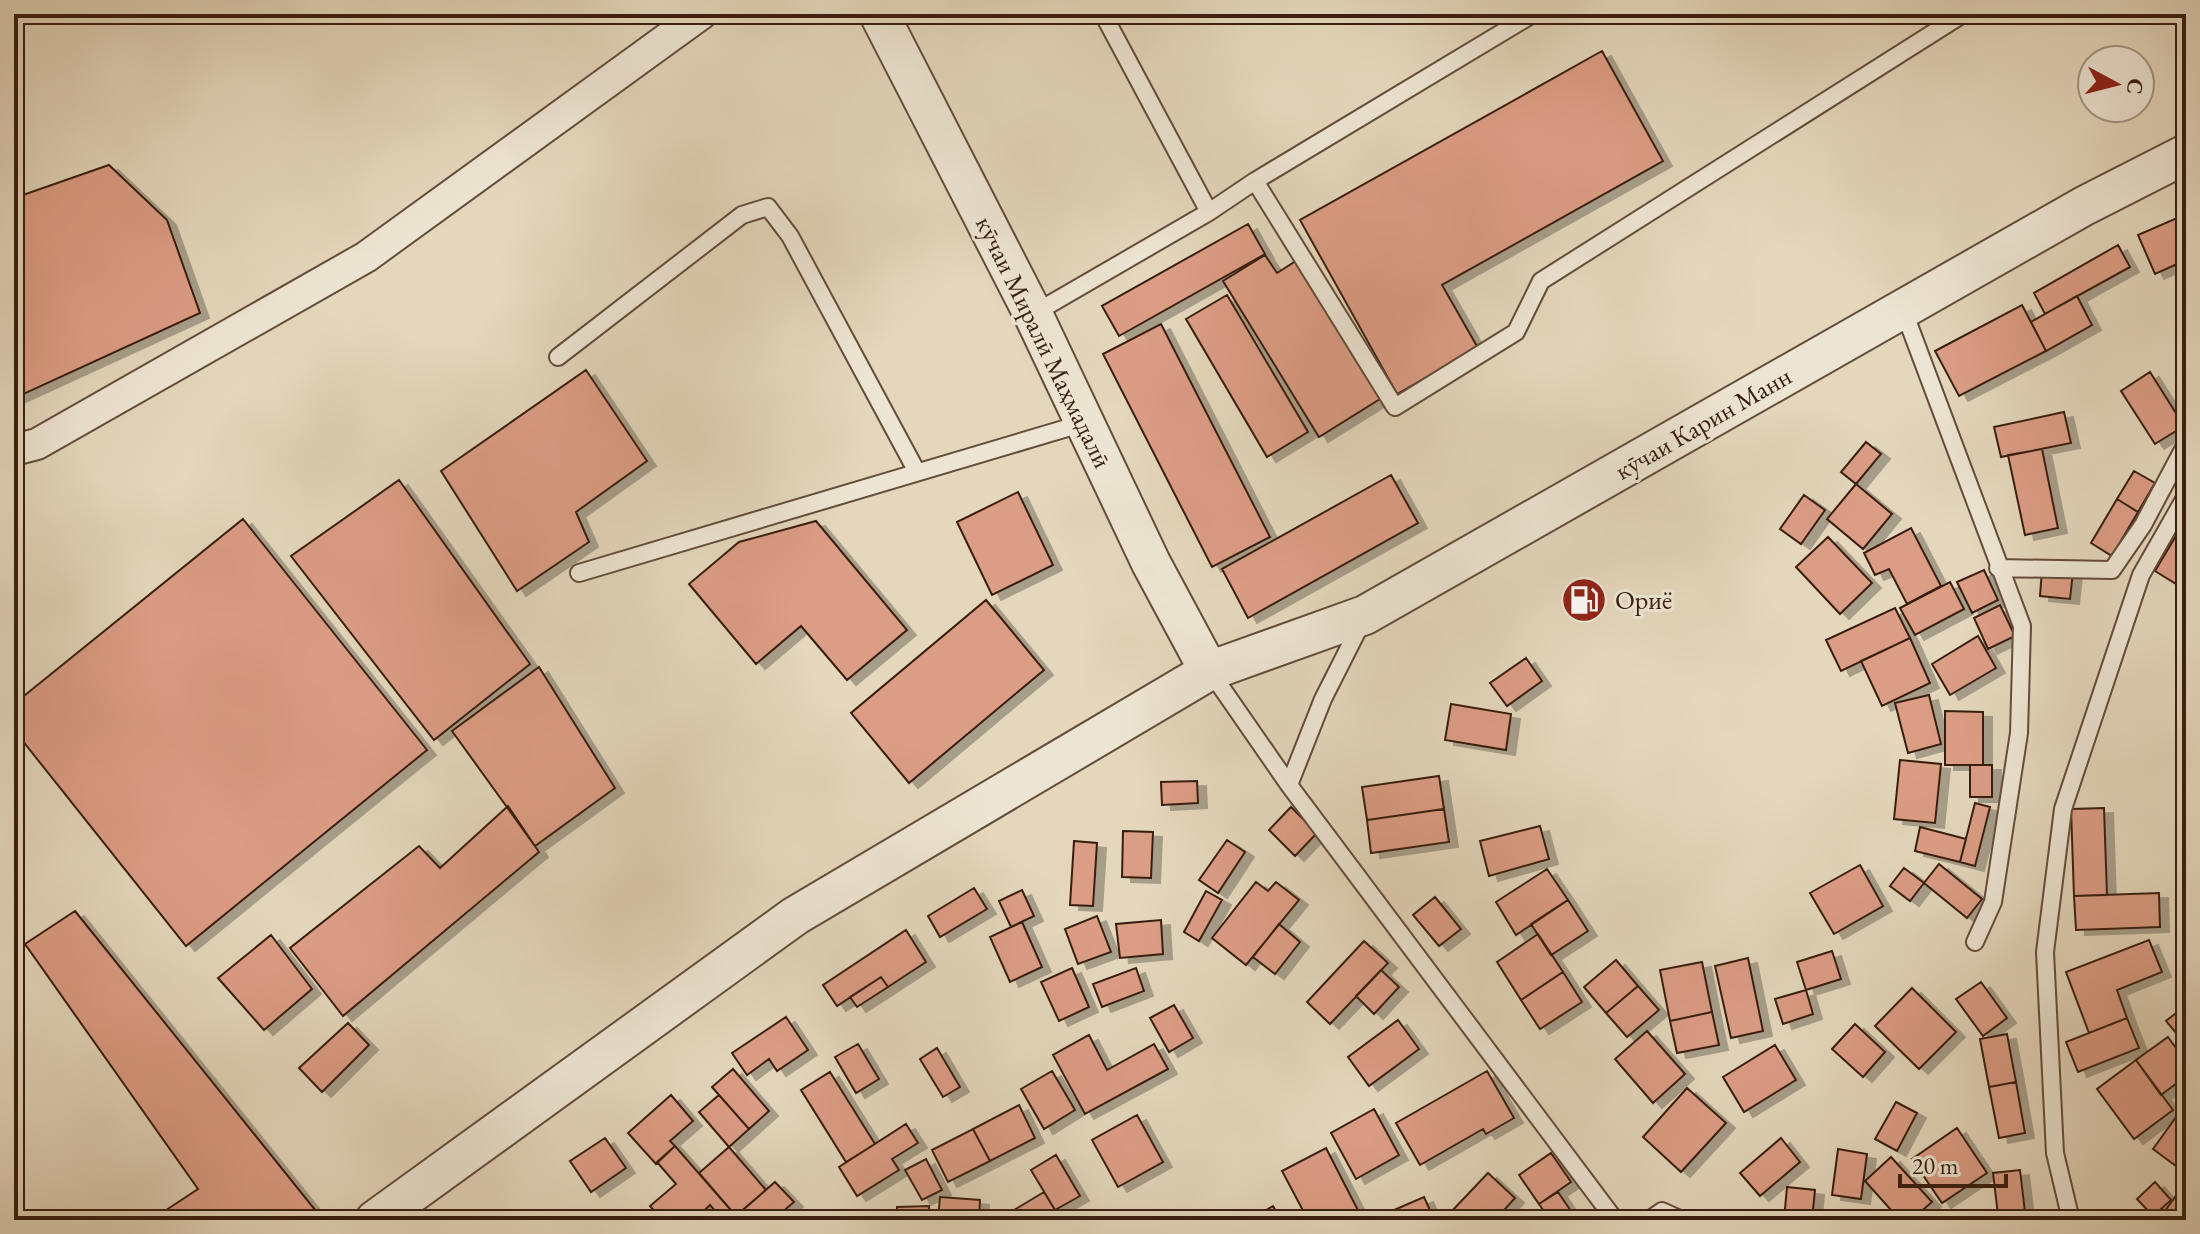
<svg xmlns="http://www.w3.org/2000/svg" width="2200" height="1234" viewBox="0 0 2200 1234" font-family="'EB Garamond',serif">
  <defs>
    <filter id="shadow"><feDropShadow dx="9" dy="5" stdDeviation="0" flood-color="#0004"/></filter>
  </defs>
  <rect width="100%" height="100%" fill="#e4d7bc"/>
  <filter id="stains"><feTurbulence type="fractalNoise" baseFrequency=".0025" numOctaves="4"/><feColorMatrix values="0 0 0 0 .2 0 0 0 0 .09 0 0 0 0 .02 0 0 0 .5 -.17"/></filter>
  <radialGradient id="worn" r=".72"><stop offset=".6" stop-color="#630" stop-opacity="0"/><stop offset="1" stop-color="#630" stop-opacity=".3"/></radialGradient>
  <path fill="#dc9d85" stroke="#381e0e" stroke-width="2" filter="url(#shadow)" d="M1602,51L1663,161L1442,285L1478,348L1397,394L1300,220Z
    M109,165L167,220L200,313L17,397L14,389V235L20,196Z
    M2177,218L2186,239V260L2155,274L2138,235Z
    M1248,224L1265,254L1119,336L1102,306Z
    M2118,245L2130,267L2045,314L2034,293Z
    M1265,255L1277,273L1296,261L1380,399L1319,437L1223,281Z
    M1227,295L1308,432L1267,457L1186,319Z
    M2077,296L2092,325L2046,351L2031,322Z
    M2022,305L2046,351L1959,396L1935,351Z
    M1161,324L1270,537L1212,567L1103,354Z
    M586,370L647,461L576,512L589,542L517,591L441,471Z
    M2150,372L2184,426L2155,444L2121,391Z
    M2064,412L2071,443L2001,457L1994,427Z
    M1866,442L1881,454L1856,484L1841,472Z
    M2042,449L2058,528L2025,535L2008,455Z
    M2134,471L2155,483L2138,512L2117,499Z
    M1391,475L1418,523L1248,618L1222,569Z
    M399,480L530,664L434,740L291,556Z
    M1856,484L1892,514L1863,549L1827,519Z
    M1018,492L1053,565L992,595L957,522Z
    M1804,495L1825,510L1801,544L1780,529Z
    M2117,499L2138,512L2112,556L2091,543Z
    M243,519L427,750L186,946L14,730V704Z
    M2186,519V578L2181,587L2155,571Z
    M816,521L907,630L847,680L801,626L756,664L689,584L739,542Z
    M1911,528L1941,586L1907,604L1889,569L1875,575L1864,553Z
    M1828,537L1872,583L1840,614L1796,567Z
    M2042,569L2073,572L2070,599L2040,596Z
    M1984,570L1998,600L1972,613L1957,582Z
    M1950,582L1964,609L1915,635L1900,608Z
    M986,600L1044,670L909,783L851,713Z
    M2000,605L2015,636L1988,649L1974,618Z
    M1895,608L1910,638L1841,671L1826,640Z
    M1978,636L1996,668L1950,695L1932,664Z
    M1910,638L1930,683L1882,706L1861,661Z
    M1526,658L1542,681L1507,706L1490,683Z
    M539,667L615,788L535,846L452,731Z
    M1929,695L1941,744L1908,753L1895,703Z
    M1451,704L1511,714L1506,750L1445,740Z
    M1945,711L1983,712V765H1945Z
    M1900,760L1941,764L1935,823L1894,819Z
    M1970,765H1992V797H1970Z
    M1439,776L1444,809L1367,820L1362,787Z
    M1197,781L1198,803L1162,805L1161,782Z
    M1975,803L1990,807L1975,866L1960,862Z
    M508,806L539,852L343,1016L290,948L419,846L440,868Z
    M1291,807L1317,833L1295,856L1269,830Z
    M2104,808L2107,895L2074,896L2071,809Z
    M1444,809L1449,842L1371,853L1367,820Z
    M1540,826L1549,859L1489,876L1480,841Z
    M1920,827L1966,839L1960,862L1915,851Z
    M1123,831L1153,832L1151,878L1122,877Z
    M1227,840L1245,852L1218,893L1199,880Z
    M1074,841L1097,843L1093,906L1070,905Z
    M1939,864L1982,899L1967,918L1924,883Z
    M1860,865L1883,906L1834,934L1810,893Z
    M1904,868L1924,883L1910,901L1890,886Z
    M1547,869L1568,900L1516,935L1496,902Z
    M1256,882L1268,891L1276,882L1299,900L1246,965L1212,938Z
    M974,888L987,909L940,937L928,916Z
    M1022,890L1034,916L1011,927L999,901Z
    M1206,891L1222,900L1199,941L1184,932Z
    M2159,893L2160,927L2076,930L2074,896Z
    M1435,897L1461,929L1439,946L1413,915Z
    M1568,900L1588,931L1551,955L1531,924Z
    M75,911L316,1211L302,1220H151L198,1189L25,944Z
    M1097,916L1111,952L1078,964L1065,929Z
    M1161,920L1163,954L1120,958L1116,924Z
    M1022,922L1042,967L1010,982L990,937Z
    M1279,924L1300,942L1275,974L1253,957Z
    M906,930L926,962L888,987L881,977L837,1006L823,985Z
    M1538,934L1563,972L1521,1000L1497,962Z
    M271,935L312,989L264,1030L218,978Z
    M2149,940L2162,972L2117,990L2127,1018L2089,1033L2066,972Z
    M1364,941L1388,963L1330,1024L1307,1002Z
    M1832,951L1841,979L1806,990L1797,962Z
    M1748,958L1763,1031L1731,1038L1715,966Z
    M1616,960L1638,986L1606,1013L1584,987Z
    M1702,962L1712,1012L1670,1021L1660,970Z
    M1072,968L1089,1007L1059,1021L1041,982Z
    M1136,968L1144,991L1102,1007L1093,984Z
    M1381,970L1399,987L1374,1014L1356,996Z
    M1563,972L1582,1002L1540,1029L1521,1000Z
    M881,977L888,987L857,1007L850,997Z
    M1981,982L2007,1018L1983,1036L1956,999Z
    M1638,986L1659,1010L1627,1037L1606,1013Z
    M1912,988L1956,1032L1919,1069L1875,1026Z
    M1806,990L1813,1014L1783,1024L1775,999Z
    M1174,1005L1193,1038L1169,1052L1150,1018Z
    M2186,1005V1045L2166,1021Z
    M1712,1012L1719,1045L1677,1053L1670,1021Z
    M786,1017L808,1050L777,1071L769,1059L747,1075L732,1053Z
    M2127,1018L2139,1048L2078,1072L2066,1042Z
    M1398,1020L1419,1049L1369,1086L1348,1057Z
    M348,1023L369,1045L322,1092L299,1068Z
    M1855,1024L1885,1052L1863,1077L1832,1049Z
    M1647,1031L1685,1074L1653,1103L1615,1059Z
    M2007,1034L2016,1082L1989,1087L1980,1039Z
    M1089,1035L1107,1070L1154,1044L1168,1069L1085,1114L1053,1055Z
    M2168,1037L2186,1062V1076L2161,1095L2136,1060Z
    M858,1044L879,1079L856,1093L835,1057Z
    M1775,1045L1796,1080L1744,1112L1723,1077Z
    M937,1048L960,1087L943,1097L920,1059Z
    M2136,1060L2173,1110L2134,1139L2097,1089Z
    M733,1069L769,1111L749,1129L712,1087Z
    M1052,1071L1075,1110L1044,1129L1021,1089Z
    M1487,1071L1514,1118L1486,1134L1483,1129L1420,1165L1396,1123Z
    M830,1072L875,1144L846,1162L801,1090Z
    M2016,1082L2025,1133L1999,1138L1989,1087Z
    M1687,1088L1726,1123L1681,1172L1643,1137Z
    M671,1095L693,1121L670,1141L675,1146L656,1164L628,1133Z
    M719,1095L749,1129L729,1147L699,1112Z
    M1896,1102L1917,1113L1897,1151L1875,1139Z
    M1019,1105L1035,1138L990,1161L973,1129Z
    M1374,1109L1399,1155L1356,1179L1331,1133Z
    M2179,1113L2186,1118V1160L2180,1169L2153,1149Z
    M1137,1115L1163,1162L1118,1187L1092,1140Z
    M906,1124L918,1143L892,1159L899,1170L857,1196L839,1167Z
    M1957,1128L1987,1173L1942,1203L1912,1159Z
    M973,1129L990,1161L948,1182L932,1150Z
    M605,1138L626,1168L591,1192L570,1161Z
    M1781,1138L1800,1162L1760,1196L1740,1173Z
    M675,1146L736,1216L731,1220H723L710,1205L694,1220H662L650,1206L676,1184L657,1162Z
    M729,1147L766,1190L736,1216L699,1173Z
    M1326,1148L1363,1220H1308L1282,1171Z
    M1838,1149L1867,1154L1861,1199L1832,1195Z
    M1551,1153L1571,1182L1539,1204L1519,1175Z
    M1056,1155L1080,1196L1055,1210L1031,1170Z
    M1891,1157L1932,1202L1911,1220H1900L1865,1181Z
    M926,1159L942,1190L922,1200L905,1170Z
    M2020,1170L2025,1212L1998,1215L1993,1173Z
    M1488,1173L1515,1198L1495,1220H1457L1450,1213Z
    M775,1182L794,1202L773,1220H731Z
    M2155,1182L2171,1200L2153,1216L2137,1199Z
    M2186,1182V1220H2169L2162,1215Z
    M1787,1187L1815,1190L1812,1220H1784Z
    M1044,1192L1061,1220H1013L1009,1213Z
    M1558,1192L1577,1220H1550L1539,1204Z
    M940,1197L980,1200L979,1220H938Z
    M1424,1197L1433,1217L1442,1213L1445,1220H1371Z
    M929,1206L930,1220H897V1207Z
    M1273,1206L1281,1220H1249Z
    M2025,1212L2026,1220H1981L1980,1217Z
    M1815,1214L1859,1218V1220H1815Z"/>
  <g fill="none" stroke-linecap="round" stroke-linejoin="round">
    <g stroke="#634c3a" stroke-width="20">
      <path id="service" d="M1103,14L1209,212
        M1255,181L1533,14
        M1903,309L2022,626L2019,733L1993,902L1975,942
        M1033,314L1209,212L1255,181L1395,407L1516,332L1541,281L1963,14
        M558,357L742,215L768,207L790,236L917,472
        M1998,568L2112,570L2143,525L2186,444
        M579,573L1084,423
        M1362,622L1323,699L1289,785L1615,1220
        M1210,671L1289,785
        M1649,1220L1662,1211L1682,1220
        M2071,1220L2055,1153L2045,952L2063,809L2141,575L2186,496"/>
    </g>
    <g stroke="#634c3a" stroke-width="34">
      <path id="minor" d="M14,450L37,444L366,257L701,14"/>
    </g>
    <g stroke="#634c3a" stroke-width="42">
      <path id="tertiary" d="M879,14L1033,314L1151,563L1209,671
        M375,1220L795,916L1209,671L1365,615L2084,206L2186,154"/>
    </g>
    <use href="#service" stroke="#ede5d3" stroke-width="16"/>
    <use href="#minor" stroke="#ede5d3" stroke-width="30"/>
    <use href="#tertiary" stroke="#ede5d3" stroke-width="38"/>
  </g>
  <defs>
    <g id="fuel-disc" transform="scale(2.3)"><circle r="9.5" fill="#8f2418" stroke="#ede5d3"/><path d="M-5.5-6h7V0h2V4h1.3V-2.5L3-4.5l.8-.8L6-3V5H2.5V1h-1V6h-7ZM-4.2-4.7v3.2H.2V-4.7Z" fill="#fff"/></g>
  </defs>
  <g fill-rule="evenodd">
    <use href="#fuel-disc" x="1584" y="600"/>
  </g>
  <g text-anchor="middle" stroke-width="6" stroke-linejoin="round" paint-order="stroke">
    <g font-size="26" fill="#381e0e" stroke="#ede5d3">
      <text transform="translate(1044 342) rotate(64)" y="9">кӯчаи Миралӣ Маҳмадалӣ</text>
      <text transform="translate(1703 423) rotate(-30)" y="9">кӯчаи Карин Манн</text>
    </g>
    <g font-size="26" fill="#381e0e" stroke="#ede5d3" text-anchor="start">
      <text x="1615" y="609">Ориё</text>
    </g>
  </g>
  <rect width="2200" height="1234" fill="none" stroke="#e4d7bc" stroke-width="48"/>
  <rect x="16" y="16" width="2168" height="1202" fill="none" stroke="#381e0e" stroke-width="4"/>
  <rect x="24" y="24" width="2152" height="1186" fill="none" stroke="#381e0e" stroke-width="2"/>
  <g transform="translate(2116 84) rotate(97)"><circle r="38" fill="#ede5d3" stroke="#a59584" stroke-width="2"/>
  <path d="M0-6L14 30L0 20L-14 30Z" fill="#8f2418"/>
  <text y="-12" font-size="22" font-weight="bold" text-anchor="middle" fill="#381e0e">С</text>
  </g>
  <path d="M1900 1174v12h106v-12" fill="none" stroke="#381e0e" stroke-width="4"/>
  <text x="1912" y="1174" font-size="24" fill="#381e0e" stroke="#ede5d3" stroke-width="6" paint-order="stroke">20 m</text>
  <rect width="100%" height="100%" filter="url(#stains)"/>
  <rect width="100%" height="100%" fill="url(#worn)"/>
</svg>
